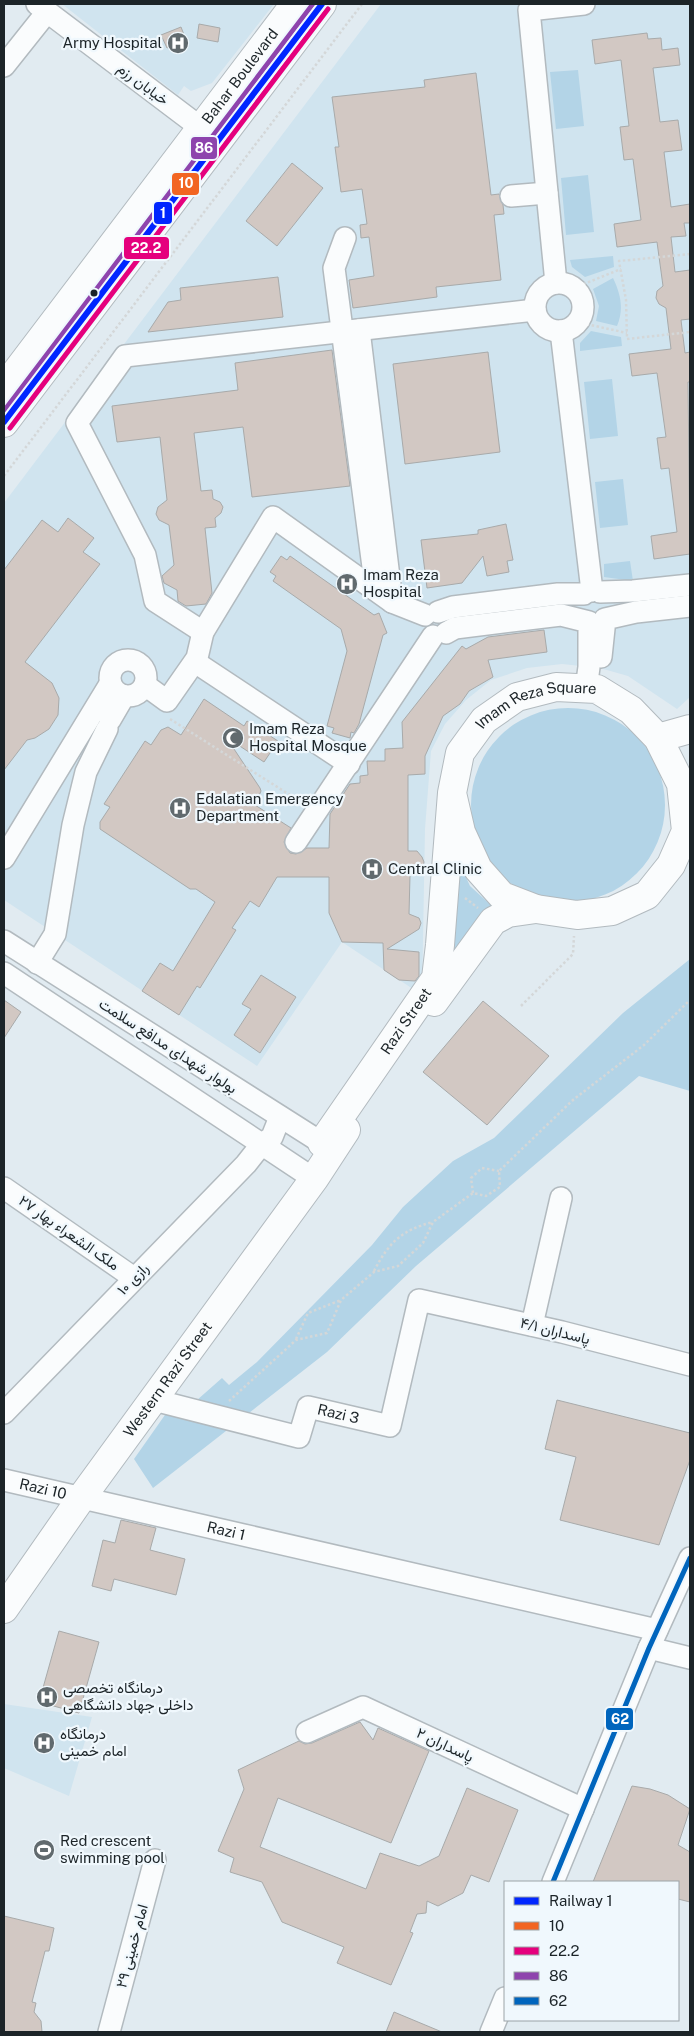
<svg xmlns="http://www.w3.org/2000/svg" width="694" height="2036" viewBox="0 0 694 2036" font-family="'Public Sans',Vazirmatn,sans-serif">
  <rect width="100%" height="100%" fill="#e1ebf1"/>
  <path fill="#d0e4ef" d="M62,4H274L212,83L191,91L184,86L178,95Z
    M381,4H690V697L677,709L628,676L600,668L562,664L527,668L491,680L466,700L445,724L431,751L425,829L422,995L342,942L257,1066L4,900V503Z
    M4,1704L92,1717L69,1796L4,1768Z"/>
  <path fill="#b3d4e7" d="M578,70L584,126L556,129L550,72Z
    M588,175L594,232L566,235L561,178Z
    M613,256L614,267L585,277L572,267L570,260Z
    M613,278C621,295 624,309 617,326L596,321L599,306L593,289Z
    M591,331L621,337L622,346L580,351V343Z
    M612,379L618,436L590,439L584,382Z
    M623,479L628,525L600,528L595,482Z
    M630,561L633,581L604,577V564Z
    M471 805a97 97 0 1 1 194 0a97 97 0 1 1-194 0Z
    M457,858L470,886L493,907L446,971Z
    M690,959V1091L639,1076L416,1266L327,1352L153,1488L134,1459L179,1395L188,1408L222,1378L229,1385L257,1362L372,1245L403,1207L453,1161L494,1138L623,1013Z"/>
  <path fill="#d2c8c3" stroke="#a8aaaa" d="M199,24L220,28L218,42L197,38Z
    M181,27L186,40L167,48L161,35Z
    M647,33L648,39L661,38L662,50L678,48L680,65L653,68L660,122L678,120L682,150L664,152L671,207L690,204V223H684L686,236L671,237L675,272L690,270V319L681,320L685,353L690,352V382H688L690,554L654,559L651,536L677,532L669,468L661,469L657,438L666,437L657,373L632,376L629,354L671,349L666,308L659,304L656,298L657,291L663,286L657,242L617,247L614,224L641,220L633,159L624,160L620,127L629,126L621,60L595,64L592,40Z
    M476,73L491,195L499,194L503,205L504,214L494,215L501,280L436,287L437,297L353,308L349,280L374,276L369,237L361,238L360,225L367,224L362,189L341,192L335,147H339L332,97L425,87L424,80Z
    M292,163L323,188L277,246L246,221Z
    M278,277L283,317L148,332L168,302L181,300L180,288Z
    M332,350L350,486L252,497L243,427L194,433L201,491L212,490L213,499L220,502L223,507L221,513L215,518L216,527L205,528L212,593L206,604L186,606L178,601L177,590L164,583L162,576L174,565L169,525L159,520L156,514L158,507L167,500L160,437L117,442L112,406L238,390L235,363Z
    M488,352L500,452L405,464L393,364Z
    M68,518L94,538L83,552L100,564L25,662L52,683L59,698L58,715L49,729L35,738L27,740L4,770V570L42,520L58,532Z
    M506,524L513,560L507,561L509,572L487,576L483,556L462,583L427,588L421,540L478,534V530Z
    M281,556L287,560L290,556L374,615L379,613L387,633L383,635L359,724L354,733L351,732L350,738L332,733L334,728L327,726L347,651L341,629L273,581L276,576L270,572Z
    M544,630L547,652L488,660L493,677L469,691L460,704L443,716L425,756V774L408,775V851H417L422,857L424,862L422,872L410,875L409,914L419,918L421,923L419,929L387,949L419,952V976L415,981L399,980L384,970L383,943L342,942L329,913V877H277L259,907L250,901L232,928L236,930L200,988L197,986L179,1015L142,991L160,963L173,971L215,902L196,889H190L100,829V822L110,807L104,804L145,741L151,745L161,730L168,727L181,735L204,699L244,726L247,721L278,741L264,762L226,737L260,788L261,791L255,805L291,828L284,842L290,853L296,854L307,848H329L330,814L350,784L360,783V776L368,775L367,761H385V749L403,748L402,722L462,646L466,649L488,637Z
    M261,975L296,997L260,1053L234,1035L251,1009L242,1004Z
    M4,1000L21,1012L4,1038Z
    M483,1001L549,1056L487,1125L423,1072Z
    M557,1400L690,1433V1460L659,1545L560,1520L576,1457L545,1449Z
    M121,1520L156,1528L150,1550L185,1559L176,1595L114,1579L111,1591L92,1586L103,1540L115,1543Z
    M59,1631L99,1642L79,1713L39,1702Z
    M360,1722L373,1740L378,1728L429,1751L391,1843L278,1798L260,1847L366,1889L380,1853L419,1866L439,1856L467,1788L518,1810L489,1882L471,1875L463,1893L438,1906L427,1901L426,1913L417,1914L410,1932L413,1933L391,1985L337,1963L344,1947L282,1922L262,1882L230,1872L234,1858L218,1851L244,1789L238,1770L299,1741L305,1744L312,1743Z
    M632,1786L650,1789L668,1795L690,1809L678,1845L690,1852V1902L678,1899V1882H593Z
    M4,1916L54,1928L49,1951H45L32,2002L36,2003L34,2012L41,2021L42,2032H4Z
    M394,2012L442,2032H386Z"/>
  <g fill="none" stroke-linecap="round" stroke-linejoin="round">
    <g stroke="#b2babf" stroke-width="24">
      <g id="minor">
        <path d="M37,4L201,128"/>
        <path d="M4,66L47,12"/>
        <path d="M511,196L547,193"/>
        <path d="M345,238L334,268L376,590"/>
        <circle cx="559" cy="307" r="24"/>
        <path d="M556,283L529,10L584,4"/>
        <path d="M359,330L392,602"/>
        <path d="M561,331L592,591"/>
        <path d="M600,592L633,591L690,585"/>
        <path d="M438,612L453,607L558,594H584"/>
        <path d="M203,632L155,601L145,555L77,423L125,356L535,310"/>
        <path d="M446,633L455,628L561,615L589,622V667L586,689"/>
        <path d="M601,657L605,619L636,612L690,606"/>
        <circle cx="128" cy="678" r="18"/>
        <path d="M195,662L349,764"/>
        <path d="M145,685L167,701L197,658L203,632L273,517L392,602L425,615"/>
        <path d="M110,720L124,696"/>
        <path d="M296,842L433,636"/>
        <path d="M4,858L110,684"/>
        <path d="M4,941L333,1150"/>
        <path d="M37,963L55,934L73,825L86,772L107,729"/>
        <path d="M4,973L314,1179"/>
        <path d="M4,1188L134,1278"/>
        <path d="M532,1325L561,1198"/>
        <path id="s1" d="M154,1400L299,1437L308,1407L390,1426L419,1300L562,1332L690,1365"/>
        <path d="M4,1413L246,1164L261,1145L272,1137L280,1117"/>
        <path id="s2" d="M4,1480L657,1630"/>
        <path d="M649,1648L690,1658"/>
        <path d="M307,1732L363,1707L583,1809"/>
        <path d="M553,1882L649,1648L690,1558"/>
        <path d="M109,2032L155,1860"/>
        <path d="M491,2032L505,1998"/>
      </g>
    </g>
    <g stroke="#b2babf" stroke-width="30">
      <g id="major">
        <path id="s3" d="M4,388L295,4"/>
        <path d="M4,423L322,4"/>
        <path d="M658,738L690,729"/>
        <path d="M434,1002L493,921L508,913L536,909"/>
        <path id="s4" d="M322,1143L436,978L440,945L452,793L460,753L484,720L517,697L556,687L597,689L631,710L658,738L681,784L686,831L671,865L647,895L612,911L577,915L536,909L502,896L478,869L461,832L452,793"/>
        <path id="s5" d="M4,1609L82,1497L314,1179L346,1130"/>
      </g>
    </g>
    <path stroke="#d4d7d8" stroke-width="2.5" stroke-dasharray="2.5 2.5" stroke-linecap="butt" d="M690,254L619,261L626,300L627,339L690,332
      M574,288L621,269
      M577,322L627,333
      M4,476L362,4
      M170,719L301,802
      M465,898L478,908
      M521,1006L573,954L574,936
      M473,1193L471,1178L482,1168L499,1171
      M374,1271C389,1242 402,1230 433,1222
      M296,1339L308,1313L341,1300
      M229,1401L296,1340L327,1333L341,1300L374,1272L398,1266L423,1243L433,1222L473,1193L486,1196L500,1187L499,1171L573,1100L644,1045L690,1000"/>
    <use href="#minor" stroke="#fafcfd" stroke-width="21"/>
    <use href="#major" stroke="#fafcfd" stroke-width="28"/>
    <g stroke="#f0f8fd" stroke-width="9">
      <path id="bus-1" d="M4,423L322,4"/>
    </g>
    <g stroke="#f0f8fd" stroke-width="9">
      <path id="bus-2" d="M10,428L328,9"/>
    </g>
    <g stroke="#f0f8fd" stroke-width="9">
      <path id="bus-3" d="M4,411L313,4"/>
    </g>
    <g stroke="#f0f8fd" stroke-width="9">
      <path id="bus-4" d="M553,1882L649,1648L690,1558"/>
    </g>
    <use href="#bus-1" stroke="#f26522" stroke-width="5"/>
    <use href="#bus-2" stroke="#e5007d" stroke-width="5"/>
    <use href="#bus-3" stroke="#8e44ad" stroke-width="5"/>
    <use href="#bus-4" stroke="#0065bd" stroke-width="5"/>
    <g stroke="#f0f8fd" stroke-width="10">
      <path id="rail-1" d="M4,422L322,4"/>
    </g>
    <use href="#rail-1" stroke="#0026ff" stroke-width="6"/>
  </g>
  <defs>
    <g id="hospital-disc" transform="scale(1.125)"><circle r="9.5" fill="#616a6e" stroke="#f0f8fd"/><path d="M-5-5h3v3.5h4V-5h3V5h-3V1.5h-4V5h-3Z" fill="#fff"/></g>
    <g id="mosque-disc" transform="scale(1.125)"><circle r="9.5" fill="#616a6e" stroke="#f0f8fd"/><path d="M3.5-4.9A6 6 0 1 0 3.5 4.9A5 5 0 1 1 3.5-4.9Z" fill="#fff"/></g>
    <g id="stadium-disc" transform="scale(1.125)"><circle r="9.5" fill="#616a6e" stroke="#f0f8fd"/><path d="M0-5a6.5 5 0 1 0 0 10a6.5 5 0 1 0 0-10ZM-3.5-1.8h7v3.6h-7Z" fill="#fff"/></g>
  </defs>
  <g fill-rule="evenodd">
    <use href="#hospital-disc" x="178" y="43"/>
    <use href="#hospital-disc" x="347" y="584"/>
    <use href="#mosque-disc" x="233" y="738"/>
    <use href="#hospital-disc" x="180" y="808"/>
    <use href="#hospital-disc" x="372" y="869"/>
    <use href="#hospital-disc" x="47" y="1697"/>
    <use href="#hospital-disc" x="44" y="1743"/>
    <use href="#stadium-disc" x="44" y="1850"/>
  </g>
  <circle fill="#1c2428" stroke="#f0f8fd" stroke-width="2" cx="94" cy="293" r="4.5"/>
  <g text-anchor="middle" stroke-width="4.5" stroke-linejoin="round" paint-order="stroke">
    <g font-size="15" fill="#1c2428" stroke="#f0f8fd" text-anchor="start">
      <text x="162" y="48" text-anchor="end">Army Hospital</text>
      <text x="363" y="580">Imam Reza<tspan x="363" dy="17">Hospital</tspan></text>
      <text x="249" y="734">Imam Reza<tspan x="249" dy="17">Hospital Mosque</tspan></text>
      <text x="196" y="804">Edalatian Emergency<tspan x="196" dy="17">Department</tspan></text>
      <text x="388" y="874">Central Clinic</text>
      <text x="63" y="1693">درمانگاه تخصصی<tspan x="63" dy="17">داخلی جهاد دانشگاهی</tspan></text>
      <text x="60" y="1739">درمانگاه<tspan x="60" dy="17">امام خمینی</tspan></text>
      <text x="60" y="1846">Red crescent<tspan x="60" dy="17">swimming pool</tspan></text>
    </g>
    <g font-size="15" fill="#1c2428" stroke="#f0f8fd">
      <text dy="5" stroke="none"><textPath href="#s3" startOffset="391">Bahar Boulevard</textPath></text>
      <text transform="translate(143 84) rotate(37)" y="5">خیابان رزم</text>
      <text dy="5" stroke="none"><textPath href="#s4" startOffset="524">Imam Reza Square</textPath></text>
      <text dy="5" stroke="none"><textPath href="#s4" startOffset="148">Razi Street</textPath></text>
      <text transform="translate(168 1046) rotate(33)" y="5">بولوار شهدای مدافع سلامت</text>
      <text transform="translate(69 1233) rotate(35)" y="5">ملک الشعراء بهار ۲۷</text>
      <text transform="translate(133 1279) rotate(-46)" y="5">رازی ۱۰</text>
      <text transform="translate(555 1331) rotate(14)" y="5">پاسداران ۴/۱</text>
      <text dy="5" stroke="none"><textPath href="#s5" startOffset="282">Western Razi Street</textPath></text>
      <text dy="5" stroke="none"><textPath href="#s1" startOffset="212">Razi 3</textPath></text>
      <text dy="5" stroke="none"><textPath href="#s2" startOffset="40">Razi 10</textPath></text>
      <text dy="5" stroke="none"><textPath href="#s2" startOffset="228">Razi 1</textPath></text>
      <text transform="translate(445 1745) rotate(25)" y="5">پاسداران ۲</text>
      <text transform="translate(132 1946) rotate(-75)" y="5">امام خمینی ۲۹</text>
    </g>
  </g>
  <g stroke="#f0f8fd" stroke-width="2">
    <rect x="190" y="136" width="28" height="24" rx="5" fill="#8e44ad"/>
    <rect x="171" y="172" width="29" height="24" rx="5" fill="#f26522"/>
    <rect x="153" y="201" width="20" height="24" rx="5" fill="#0026ff"/>
    <rect x="123" y="236" width="47" height="24" rx="5" fill="#e5007d"/>
    <rect x="605" y="1707" width="29" height="24" rx="5" fill="#0065bd"/>
  </g>
  <g font-size="14" text-anchor="middle" font-weight="bold" fill="#fff">
    <text x="204" y="153">86</text>
    <text x="186" y="188">10</text>
    <text x="163" y="218">1</text>
    <text x="146" y="253">22.2</text>
    <text x="620" y="1724">62</text>
  </g>
  <rect width="694" height="2036" fill="none" stroke="#1c2428" stroke-width="10"/>
  <rect x="504" y="1881" width="175" height="140" fill="#f0f8fd" stroke="#9ba3a8"/>
  <rect x="514" y="1897" width="25" height="8" fill="#0026ff" stroke="#9ba3a8"/>
  <text x="549" y="1906" font-size="15" fill="#1c2428">Railway 1</text>
  <rect x="514" y="1922" width="25" height="8" fill="#f26522" stroke="#9ba3a8"/>
  <text x="549" y="1931" font-size="15" fill="#1c2428">10</text>
  <rect x="514" y="1947" width="25" height="8" fill="#e5007d" stroke="#9ba3a8"/>
  <text x="549" y="1956" font-size="15" fill="#1c2428">22.2</text>
  <rect x="514" y="1972" width="25" height="8" fill="#8e44ad" stroke="#9ba3a8"/>
  <text x="549" y="1981" font-size="15" fill="#1c2428">86</text>
  <rect x="514" y="1997" width="25" height="8" fill="#0065bd" stroke="#9ba3a8"/>
  <text x="549" y="2006" font-size="15" fill="#1c2428">62</text>
</svg>
